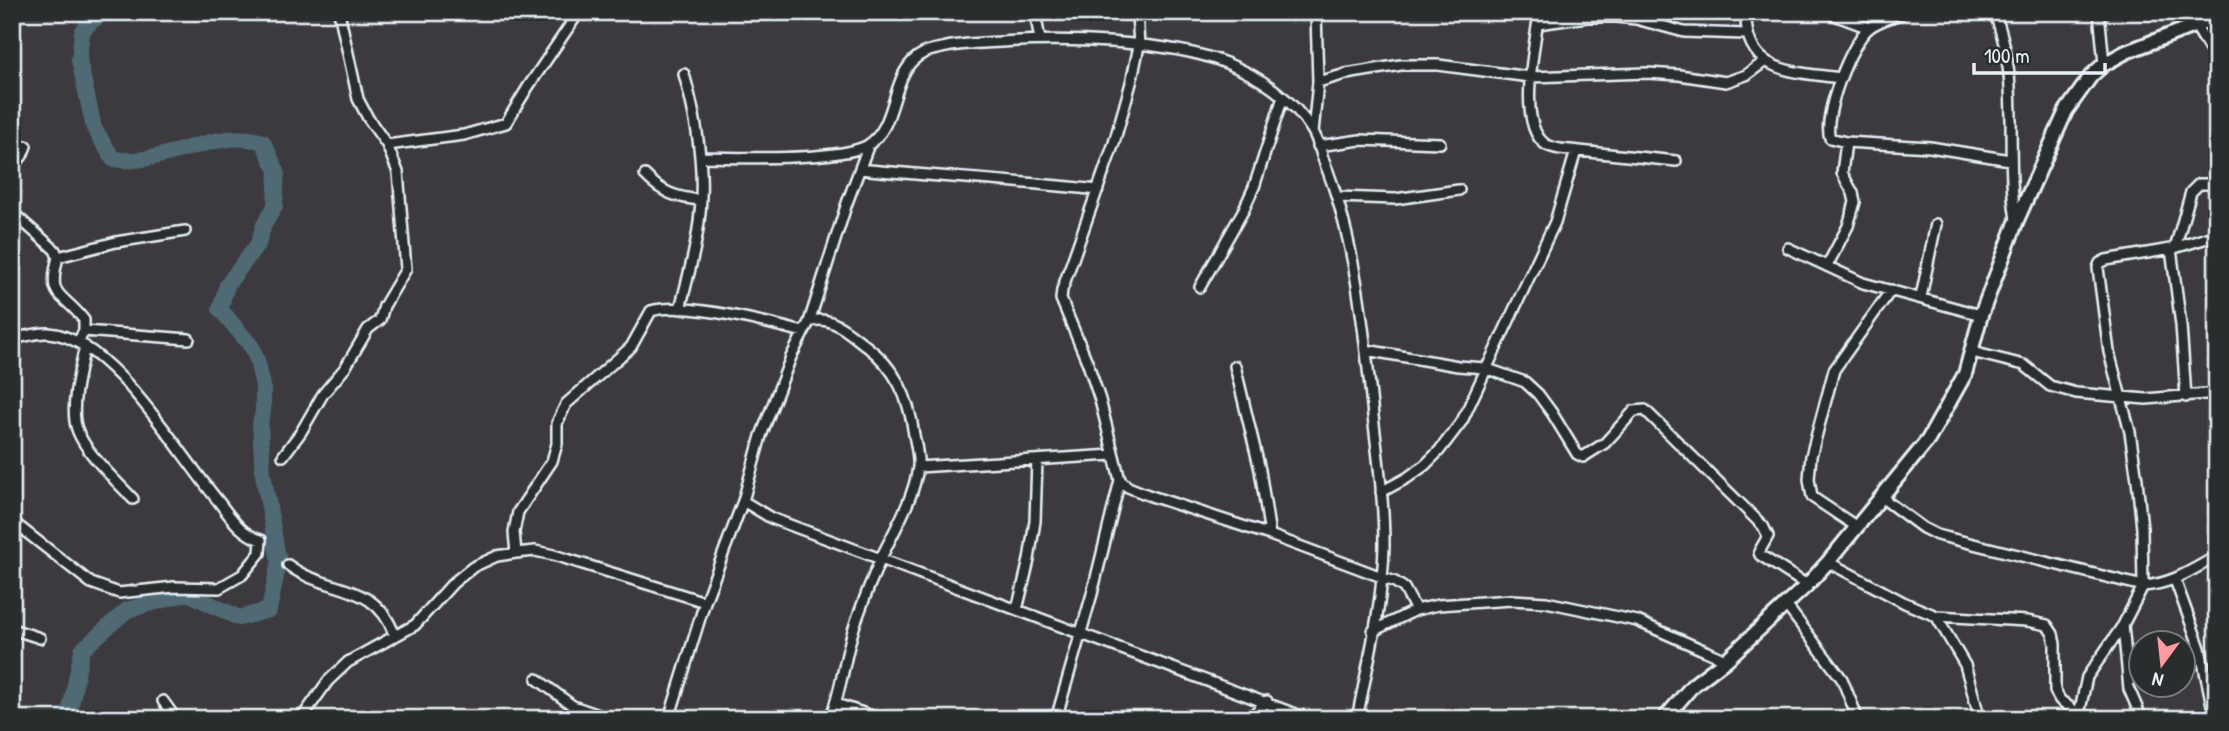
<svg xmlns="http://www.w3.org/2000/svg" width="2229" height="731" viewBox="0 0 2229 731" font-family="'Patrick Hand',sans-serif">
  <rect width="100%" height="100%" fill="#3c3a3e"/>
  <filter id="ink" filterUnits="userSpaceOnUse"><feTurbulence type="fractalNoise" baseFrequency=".0143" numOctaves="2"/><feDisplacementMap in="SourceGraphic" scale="14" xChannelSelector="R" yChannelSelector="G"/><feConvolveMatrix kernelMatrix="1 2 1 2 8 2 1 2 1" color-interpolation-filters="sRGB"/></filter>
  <g filter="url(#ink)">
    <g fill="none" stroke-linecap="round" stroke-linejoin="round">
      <path stroke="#506a75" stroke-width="16" d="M68,719L82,650L127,610L188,593L239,618L269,610L279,562L263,474L260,424L263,412V386L257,360L252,347L220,309L227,285L258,244L264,225L275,206L277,171L263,142C219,129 178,157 135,160C128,161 120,160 113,159L94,128L79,60L82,31L92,21L106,12"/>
      <g stroke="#e8f1f8" stroke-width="14">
        <path id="street" d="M1035,12L1040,40
          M1137,12L1139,46L1131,83L1114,143L1062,290L1061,299L1088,364L1100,400L1120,480L1128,487L1148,495L1270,535L1395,582L1404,588L1416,610
          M1539,12C1536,42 1516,123 1545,144C1549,147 1555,148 1560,149L1676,161
          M1746,12C1744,74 1792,71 1840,78
          M1826,12L1869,28
          M1905,12C1894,17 1879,20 1869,28C1851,42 1822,117 1830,138L1846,142L1930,147L2010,160
          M1994,12C2022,79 2004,149 2016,219
          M2099,12L2104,64
          M1538,24L1587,17H1616L1636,19L1684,32L1746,34
          M2195,25L2217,61
          M1318,82L1346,74L1401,65H1438L1530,77L1647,73L1679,75L1726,82L1746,75L1764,62
          M1313,132L1318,82L1316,12
          M387,145L464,135L506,123L528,87L579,12
          M1318,146L1360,140L1440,143
          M700,157C735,158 841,161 868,145C900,125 889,69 924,53C929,50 937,49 942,48C961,43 982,43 1001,42C1064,38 1168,40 1226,63C1259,76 1293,99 1312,130C1318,139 1320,151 1324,161C1356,241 1364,330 1373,416C1378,458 1384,502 1384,545C1383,604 1368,662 1357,719
          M12,167L22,156L26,146
          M860,169C939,177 1019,181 1098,190
          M645,175C662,193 677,198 701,200
          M1337,197L1395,199L1459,190
          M12,212L55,250L58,257C47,300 61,290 84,320V331L78,342
          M1788,248L1863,283L1981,315
          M2175,248L2191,192L2199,184H2217
          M2171,249L2181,325L2186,397
          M58,257L116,242L185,231
          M1827,266L1848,226L1855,202L1853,193L1842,173L1846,142
          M1200,287L1243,211L1254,187L1283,97
          M1921,297L1936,224
          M680,309C689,273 700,235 701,197C703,156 695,113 684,74
          M809,322L847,203L869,144
          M84,331L189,339
          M12,339C24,337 37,332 49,333C112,338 180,456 219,502C232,519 241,534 261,540L260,553L242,575L219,588L174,587L119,593L91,583L12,521
          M85,346C80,370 72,397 75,421C78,447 116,480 133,499
          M1366,350L1458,366L1485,368L1525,382L1538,394L1552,413L1577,454L1583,457L1605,443L1634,411L1645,410L1763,526L1768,536L1759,552L1760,555L1807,585
          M1972,352L2024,365L2050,386L2076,393L2146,399L2217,393
          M1235,366L1260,470L1270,535
          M283,456L301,432L323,394L345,368L368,329L380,320L384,306L406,269L398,172L387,145L368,118L358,99L339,12
          M918,467L1113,455
          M1381,492L1407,478L1425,465L1439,451L1462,421L1555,222L1576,151
          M1881,497L1923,528L1937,535L2143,586C2172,584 2192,570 2217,556
          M743,501L771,518L1309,719
          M1857,527L1812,497L1809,479L1811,456L1834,370L1891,290
          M516,553L514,532L518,512L552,461L557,444V423L566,404L631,347L651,311C683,301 769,323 803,332
          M1828,562L1905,603L1936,616L2027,621L2047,625L2053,634L2055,644V691L2060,700L2079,714
          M288,565C326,594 375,580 394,634
          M2175,580L2200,648L2215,719
          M1786,605L1842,679L1858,719
          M1017,610L1029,560L1035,521L1037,460
          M1936,616L1965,665L1980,719
          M2123,625L2129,689L2142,719
          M12,629L40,638
          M1373,631L1416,610L1438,605L1511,600L1546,602L1637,621L1726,660
          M537,679L573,706L611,719
          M163,701L176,719
          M836,704L881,719
          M301,719L328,681L348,662L415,625L453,583L473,567L497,556L516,553L535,551L554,555L705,602
          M669,719L705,602L743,501L761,436L791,357L809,322C830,314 848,332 865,345C896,368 909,397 914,435C916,445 919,457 918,467C914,498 895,529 882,556C873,576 865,596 858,616C845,649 843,686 830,719
          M1056,719L1092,594L1120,480
          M1249,719L1267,701
          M2078,719L2087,677L2123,625L2143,586L2142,528L2137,480L2130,432L2109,352L2098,268L2100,263L2106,260L2171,249L2217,235"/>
      </g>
      <g stroke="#e8f1f8" stroke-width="18">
        <path id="secondary" d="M1664,719L1693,685L1726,660L1807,585L1828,562L1928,440L1965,374L1981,315L2017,220L2066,111L2091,76L2104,64L2126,52L2217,17"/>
      </g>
      <use href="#street" stroke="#2a2d2e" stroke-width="9"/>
      <use href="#secondary" stroke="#2a2d2e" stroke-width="12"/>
    </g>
  </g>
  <rect width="2229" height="731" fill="none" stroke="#2a2d2e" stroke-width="42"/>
  <rect x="21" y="21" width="2187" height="689" fill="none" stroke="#e8f1f8" stroke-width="2.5" filter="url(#ink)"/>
  <g transform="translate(2162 664) rotate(195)"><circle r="33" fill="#2a2d2e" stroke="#767b7f" stroke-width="2"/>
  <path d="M0-5L12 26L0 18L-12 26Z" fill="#ff9aa2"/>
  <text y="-10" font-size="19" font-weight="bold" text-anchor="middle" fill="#e8f1f8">N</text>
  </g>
  <path d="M1974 63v10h131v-10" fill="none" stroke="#e8f1f8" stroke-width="3.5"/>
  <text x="1984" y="63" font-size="21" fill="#e8f1f8" stroke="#2a2d2e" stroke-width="5" paint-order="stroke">100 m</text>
</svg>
